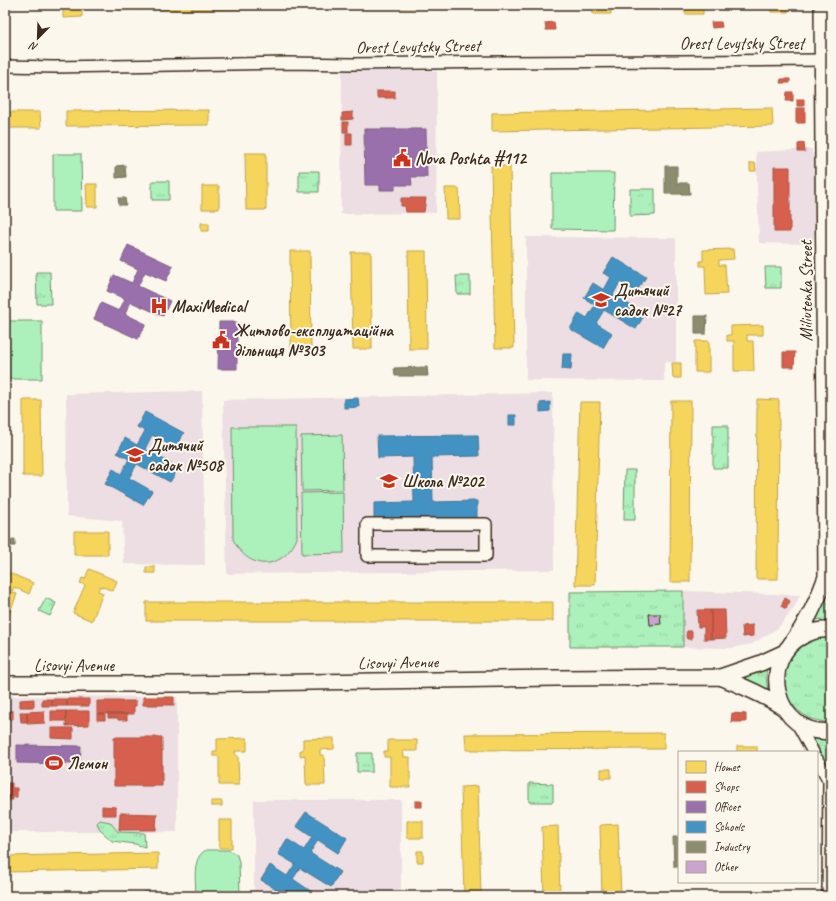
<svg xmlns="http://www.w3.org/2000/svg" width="836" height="901" viewBox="0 0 836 901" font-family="Caveat,sans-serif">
  <defs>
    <pattern id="grass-tufts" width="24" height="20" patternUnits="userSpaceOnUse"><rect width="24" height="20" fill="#acf1bc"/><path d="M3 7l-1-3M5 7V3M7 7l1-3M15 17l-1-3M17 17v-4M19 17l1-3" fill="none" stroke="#95cfa1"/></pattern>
  </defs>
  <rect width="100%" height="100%" fill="#fbf7ec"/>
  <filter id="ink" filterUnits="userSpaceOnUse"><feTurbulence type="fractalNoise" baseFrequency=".025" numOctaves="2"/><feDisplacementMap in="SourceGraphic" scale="8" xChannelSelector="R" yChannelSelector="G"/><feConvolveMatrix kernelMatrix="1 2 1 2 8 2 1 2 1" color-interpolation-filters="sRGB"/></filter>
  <g filter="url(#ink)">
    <path fill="#ecdee2" d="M342,71H437L436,213L341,214Z
      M812,149V153H815L816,235H814V244L759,243L756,152Z
      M526,237L676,238V362H664V381L526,380Z
      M202,391L205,565L124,564L122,521L67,516L66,394Z
      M553,393L554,570L227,574L223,400Z
      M683,591L800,595L794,608L778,628L752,644L731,648L683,647Z
      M5,696L177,697V832H5Z
      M254,800H401V896H254Z"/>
    <path fill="url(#grass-tufts)" stroke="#748e6d" d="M299,171H319V192H299Z
      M152,181H169V200H152Z
      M630,189H655V215L630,216Z
      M765,267H781V288H766Z
      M36,272H50L51,304H37Z
      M456,276H470V294H457Z
      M713,425H728V468H713Z
      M625,470H635V520H624Z
      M683,591V647H570V592Z
      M46,598L56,603L50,616L39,611Z
      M825,598L831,611V620L822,619L810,621Z
      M822,635H831V722H824L808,718L795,708L786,695L783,679L786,663L800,644Z
      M767,665L766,677L768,691L735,679Z
      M811,735L831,736V757L827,773L821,754Z
      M357,753H372V772H357Z
      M529,783L553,784V802H529Z
      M100,820L110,822L118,832L144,833L145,847L135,844L112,841L100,830L97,823Z"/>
    <path fill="#acf1bc" stroke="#748e6d" d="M53,154H81L82,211H53Z
      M552,173H614L613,230L552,229Z
      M5,321H42V379H5Z
      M232,427H296L297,538C283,571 248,572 233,539Z
      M342,435L343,490L302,491L301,436Z
      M343,492L344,553L302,554L301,493Z
      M206,850H229L237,855L239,862L240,896H196C196,881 191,858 206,850Z"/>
    <path fill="#f6d55c" stroke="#bea249" d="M63,5H82V17L63,18Z
      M118,5H516V7L118,10Z
      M593,5H610L611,14H593Z
      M685,5H703V14H685Z
      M771,5H788V12H771Z
      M772,108L773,126L492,131V113Z
      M209,110V125L66,126V111Z
      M5,112H40L41,128H5Z
      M245,153H266V210H246Z
      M750,163H755L756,171H750Z
      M491,166H510L514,348H495Z
      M86,184H97V207H87Z
      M202,186H219V209H202Z
      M445,188H459L460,219H446Z
      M201,223H209V231H201Z
      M733,249L734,259L719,260V265H725L727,294L706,295L705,266H700V261H703V250Z
      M290,251H310L311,348H291Z
      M408,251H426L427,349H409Z
      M351,252H371L372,349H353Z
      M763,325V335H747V341H753L754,371H734V341H727V335H731V326Z
      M695,341H709V372H695Z
      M672,363H681V378H673Z
      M757,399L779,400L778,579H756Z
      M23,400H41L42,476H23Z
      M671,401H691L690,582H670Z
      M580,402H600L595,585H575Z
      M74,531H108V555H74Z
      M146,567H155V573H146Z
      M89,569L117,581L113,591L100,586L98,591L103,593L92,621L73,613L85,585L80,583L82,578L85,579Z
      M5,571L33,583L29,594L14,587L12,592L17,594L6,622Z
      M146,602H553V621H146Z
      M664,733V749L466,750L465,734Z
      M247,738V751H235L236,756H238L239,785H219V756H213V751H217V739Z
      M334,738V749L320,750V755H324L325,785H306L305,755L300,756V750H303V739Z
      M388,740H417V751H403L404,757H410V787H390V757H384V751H388Z
      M737,746H757V752H737Z
      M601,769H611V778H601Z
      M478,786L481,896H464L461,787Z
      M211,801H222V806H211Z
      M219,820H232V848H219Z
      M407,821H423V838H407Z
      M618,824L621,896H602L600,825Z
      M558,826L560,896H544L542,827Z
      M417,851H423V862H417Z
      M158,853V869L5,872V856Z"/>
    <path fill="#d6604d" stroke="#a8503f" d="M554,22L555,30H546L545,23Z
      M711,22H721L722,27L712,28Z
      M781,79H790V83H780Z
      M377,91H395V98H377Z
      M787,92H793V101H786Z
      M797,99H804V106H797Z
      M796,108H805V123H796Z
      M353,112V119L342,120V113Z
      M343,122H348V132H343Z
      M346,133H352V145H346Z
      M804,143L805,152H798V144Z
      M774,167H790V232H774Z
      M401,198H426L424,212H406L405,206H401Z
      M783,352H795L794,367H783Z
      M785,598L790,601L786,609L781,606Z
      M697,610H711V639H704V627H698Z
      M711,610H725L726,638L711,639Z
      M753,625V636L743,637L742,626Z
      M687,631H692V639H687L686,636Z
      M143,697H174V705H143Z
      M34,699V707H20V700Z
      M42,699H52V706H42Z
      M52,699H67V706H52Z
      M67,699H89V706H67Z
      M97,701H136V706H134V714H97Z
      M5,711H13V719H5Z
      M44,711L45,723L27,724V712Z
      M51,711H66V721H51Z
      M66,711H89V725L66,726Z
      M20,712H27V722H21Z
      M732,713L746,714V722H731Z
      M97,714H105V720H97Z
      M108,714H127V720H118V718H108Z
      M51,728H73V739L51,738Z
      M114,737H162V786H114Z
      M5,783H12V788H17V797H13V800H5Z
      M415,801H422V807H415Z
      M102,806L116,807V815H102Z
      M120,813L157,814L156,830H119Z"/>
    <path fill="#9970ab" stroke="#7d5b81" d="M364,129H426L427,177H411L412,185H395V190H380V185H365Z
      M128,245L173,266L166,281L145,272L138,286L170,301L163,316L131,302L125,314L146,324L138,339L94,319L101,303L119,311L125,299L107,291L114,275L132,283L138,269L121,261Z
      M219,322H237V369H218Z
      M17,745L81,746L80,764L17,763Z
      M144,892H162V896H144Z"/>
    <path fill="#4393c3" stroke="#417492" d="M613,257L646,277L636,292L620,282L613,295L645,314L636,329L604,310L596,323L612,333L603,348L570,329L579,313L587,318L595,305L584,298L593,283L604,290L611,277L603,273Z
      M563,354H572L571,370L562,369Z
      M358,398L359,407L344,408V399Z
      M550,402V411L540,412V403Z
      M145,412L184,433L175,448L152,435L145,449L179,468L170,482L137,464L129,478L152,491L143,505L105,484L113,469L121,474L129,459L117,453L125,438L137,445L145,431L137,427Z
      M509,415H516V425H509Z
      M478,435L479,456L432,457L433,502L477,501V518L374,520V503L414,502L413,457L378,458L377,436Z
      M306,812L347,838L338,853L318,840L310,853L340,872L331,887L300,868L293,879L312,892L309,896H287L261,880L270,865L287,876L295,864L278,854L287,839L304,850L312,837L296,826Z"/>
    <path fill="#8c8c6e" stroke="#746f56" d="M125,165L126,177L116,178V166Z
      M665,166H677V183H689L690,194H665Z
      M118,198H125L126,205H119Z
      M695,316H707L706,334H695Z
      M427,367L428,376H395L394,368Z
      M15,539V546H5V540Z
      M673,837H679V867H674Z"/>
    <path fill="#c9a4cc" stroke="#3b2a1e" d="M649,614H660L661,624L650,625Z"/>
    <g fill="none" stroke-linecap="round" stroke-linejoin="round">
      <g stroke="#3b2a1e" stroke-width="14">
        <path id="street" d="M5,66L54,67L287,63L353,64L502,62L831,60
          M367,524H486V556H367Z
          M797,723L813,752
          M817,759L829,781
          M828,896L829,781L831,771"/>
      </g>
      <g stroke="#3b2a1e" stroke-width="18">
        <path id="secondary" d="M831,630C822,629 813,631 805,635C755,658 776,738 831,731
          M790,645C807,623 817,603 826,577L822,5
          M720,677C743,686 764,695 784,708
          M5,684H179L557,678L720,677L761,663L785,652"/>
      </g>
      <use href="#street" stroke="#fbf7ec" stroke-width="11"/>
      <use href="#secondary" stroke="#fbf7ec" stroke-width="15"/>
    </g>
  </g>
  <defs>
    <g id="civic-bare" transform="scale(1.38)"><path d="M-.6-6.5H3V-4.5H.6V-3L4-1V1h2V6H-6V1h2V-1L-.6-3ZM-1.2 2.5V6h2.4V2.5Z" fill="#c8321e" stroke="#fbf7ec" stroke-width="2.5" paint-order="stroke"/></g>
    <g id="school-bare" transform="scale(1.38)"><path d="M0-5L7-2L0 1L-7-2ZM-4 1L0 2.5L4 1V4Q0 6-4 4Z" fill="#c8321e" stroke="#fbf7ec" stroke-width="2.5" paint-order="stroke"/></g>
    <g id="hospital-bare" transform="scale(1.38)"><path d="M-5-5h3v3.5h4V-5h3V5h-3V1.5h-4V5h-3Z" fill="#c8321e" stroke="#fbf7ec" stroke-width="2.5" paint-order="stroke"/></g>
    <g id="stadium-bare" transform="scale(1.38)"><path d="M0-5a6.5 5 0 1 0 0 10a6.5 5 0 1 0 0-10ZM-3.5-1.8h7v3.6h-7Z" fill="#c8321e" stroke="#fbf7ec" stroke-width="2.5" paint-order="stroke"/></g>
  </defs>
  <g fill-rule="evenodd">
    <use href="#civic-bare" x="402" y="158"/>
    <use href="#school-bare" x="601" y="300"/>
    <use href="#hospital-bare" x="159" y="306"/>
    <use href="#civic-bare" x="221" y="340"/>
    <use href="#school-bare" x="135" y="455"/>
    <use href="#school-bare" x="389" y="481"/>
    <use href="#stadium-bare" x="54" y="763"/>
  </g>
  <g text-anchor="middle" stroke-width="4" stroke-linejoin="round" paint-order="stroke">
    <g font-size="17" fill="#3b2a1e" stroke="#fbf7ec">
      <text x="742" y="49">Orest Levytsky Street</text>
      <text transform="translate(418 46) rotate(-1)" y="6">Orest Levytsky Street</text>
      <text transform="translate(806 291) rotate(-90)" y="6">Miliutenka Street</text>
      <text transform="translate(398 662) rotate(-1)" y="6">Lisovyi Avenue</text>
      <text x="74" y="671">Lisovyi Avenue</text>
    </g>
    <g font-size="17" font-weight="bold" fill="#3b2a1e" stroke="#fbf7ec" text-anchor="start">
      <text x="415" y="164">Nova Poshta #112</text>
      <text x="614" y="296">Дитячий<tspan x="614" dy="20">садок №27</tspan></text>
      <text x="172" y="312">MaxiMedical</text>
      <text x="234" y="336">Житлово-експлуатаційна<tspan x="234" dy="20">дільниця №303</tspan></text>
      <text x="148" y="451">Дитячий<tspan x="148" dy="20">садок №508</tspan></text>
      <text x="402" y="487">Школа №202</text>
      <text x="67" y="769">Лемон</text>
    </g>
  </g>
  <rect width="836" height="901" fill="none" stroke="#fbf7ec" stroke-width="20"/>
  <rect x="10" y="10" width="816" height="881" fill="none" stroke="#3b2a1e" stroke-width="1.5" filter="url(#ink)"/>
  <rect x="678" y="751" width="140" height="132" fill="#fbf7ec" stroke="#aea59a"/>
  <rect x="686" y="761" width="20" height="12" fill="#f6d55c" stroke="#aea59a"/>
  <text x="714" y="771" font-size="12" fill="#3b2a1e">Homes</text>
  <rect x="686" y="781" width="20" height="12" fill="#d6604d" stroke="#aea59a"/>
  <text x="714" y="791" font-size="12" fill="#3b2a1e">Shops</text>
  <rect x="686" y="801" width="20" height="12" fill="#9970ab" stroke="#aea59a"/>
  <text x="714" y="811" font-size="12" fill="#3b2a1e">Offices</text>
  <rect x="686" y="821" width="20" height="12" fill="#4393c3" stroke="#aea59a"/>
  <text x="714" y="831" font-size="12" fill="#3b2a1e">Schools</text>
  <rect x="686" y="841" width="20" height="12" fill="#8c8c6e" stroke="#aea59a"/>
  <text x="714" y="851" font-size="12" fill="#3b2a1e">Industry</text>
  <rect x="686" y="861" width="20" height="12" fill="#c9a4cc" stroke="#aea59a"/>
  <text x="714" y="871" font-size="12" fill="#3b2a1e">Other</text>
  <g transform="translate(38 38) rotate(203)" stroke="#fbf7ec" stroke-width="3" paint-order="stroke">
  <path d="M0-3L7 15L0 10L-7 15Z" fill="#3b2a1e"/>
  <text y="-6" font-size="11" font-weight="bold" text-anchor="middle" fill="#3b2a1e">N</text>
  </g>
</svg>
